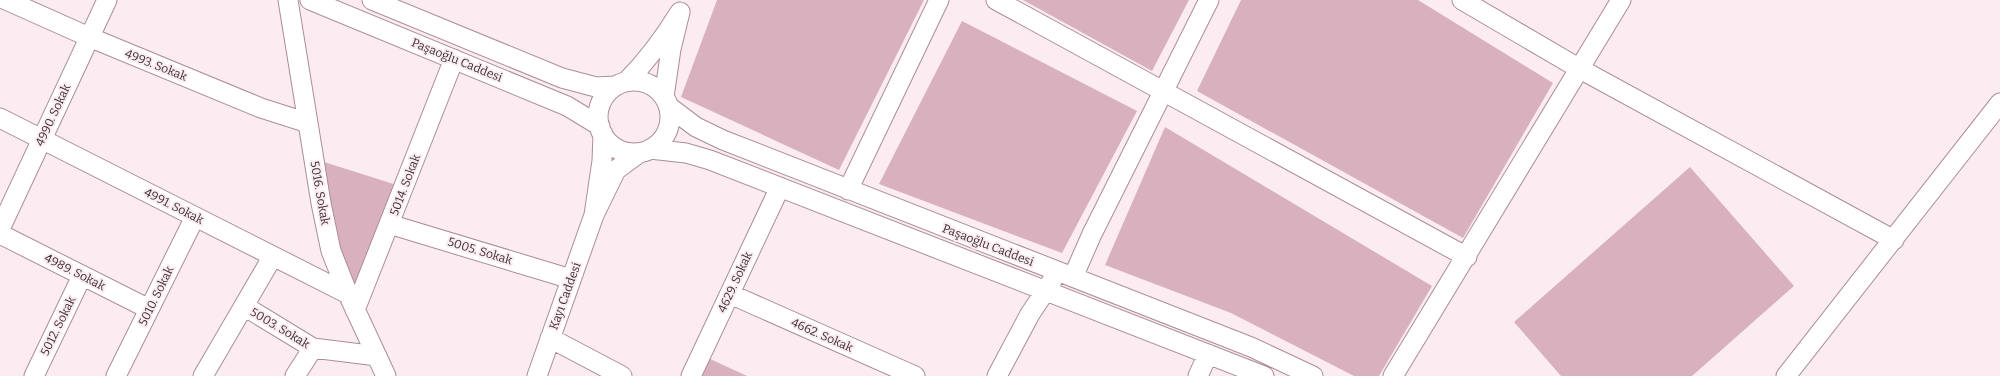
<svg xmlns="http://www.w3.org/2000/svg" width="2000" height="376" viewBox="0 0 2000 376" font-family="Bitter,serif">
  <rect width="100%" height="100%" fill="#fbecf1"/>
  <path fill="#d9b0be" d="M717,0H924L839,170L681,97Z
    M1023,0H1189L1152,71Z
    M1241,0H1418L1553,83L1463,238L1197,91Z
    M962,21L1137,111L1062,253L879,184Z
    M1165,127L1432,286L1379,376H1354L1231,313L1105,265Z
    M324,162L400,186L358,281L351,284L338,246Z
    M1690,167L1794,286L1692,376H1561L1514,322Z
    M708,358L747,376H700Z"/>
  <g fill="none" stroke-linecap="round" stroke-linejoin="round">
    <g stroke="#ad8c98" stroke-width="21">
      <path id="minor" d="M6,0L89,37L261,108L308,123
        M288,0L321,203L331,251L348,294L386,376
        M310,0L567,106L600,126
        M372,0L562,78L596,87L615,86
        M996,0L1467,257
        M1462,0L1580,69L1894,240
        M598 117a36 36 0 1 1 72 0a36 36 0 1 1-72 0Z
        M626,82C648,60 664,38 680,12L671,49L664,97
        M668,106L696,127L723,140L1251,347L1313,376
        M0,118L348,294
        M603,134L602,161L594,215L616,170L639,153
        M650,149L686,153L710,160L1264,376
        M848,190L939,0
        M389,224L571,279
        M0,229L107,0
        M0,234L149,309
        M1073,277L1092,234L1209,0
        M730,294L915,376
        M244,306L313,348L377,356
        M355,310L454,59
        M550,338L622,376
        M34,376L82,276
        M116,376L195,217
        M203,376L273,256
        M295,376L313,348
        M537,376L594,215
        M691,376L780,187
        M997,376L1030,314L1052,281
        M1198,376L1208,354
        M1393,376L1621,0
        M1786,376L2000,103"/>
    </g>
    <use href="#minor" stroke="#fff" stroke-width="19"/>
  </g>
  <g text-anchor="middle" stroke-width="4" stroke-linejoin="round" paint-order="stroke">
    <g font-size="12" fill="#3c2f33" stroke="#fbecf1">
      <text transform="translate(457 60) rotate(22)" y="4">Paşaoğlu Caddesi</text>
      <text transform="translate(156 65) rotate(22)" y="4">4993. Sokak</text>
      <text transform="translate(53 115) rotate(-65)" y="4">4990. Sokak</text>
      <text transform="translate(405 185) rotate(-69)" y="4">5014. Sokak</text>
      <text transform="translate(320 193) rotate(80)" y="4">5016. Sokak</text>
      <text transform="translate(174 206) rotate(27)" y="4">4991. Sokak</text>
      <text transform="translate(988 245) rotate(21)" y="4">Paşaoğlu Caddesi</text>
      <text transform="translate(480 251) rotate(17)" y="4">5005. Sokak</text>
      <text transform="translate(75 272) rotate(27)" y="4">4989. Sokak</text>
      <text transform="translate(735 282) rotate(-65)" y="4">4629. Sokak</text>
      <text transform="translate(156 296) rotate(-64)" y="4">5010. Sokak</text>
      <text transform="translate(565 296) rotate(-70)" y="4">Kayı Caddesi</text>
      <text transform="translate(58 326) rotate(-64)" y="4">5012. Sokak</text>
      <text transform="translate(280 328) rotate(31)" y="4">5003. Sokak</text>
      <text transform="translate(822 335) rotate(24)" y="4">4662. Sokak</text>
    </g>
  </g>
</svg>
